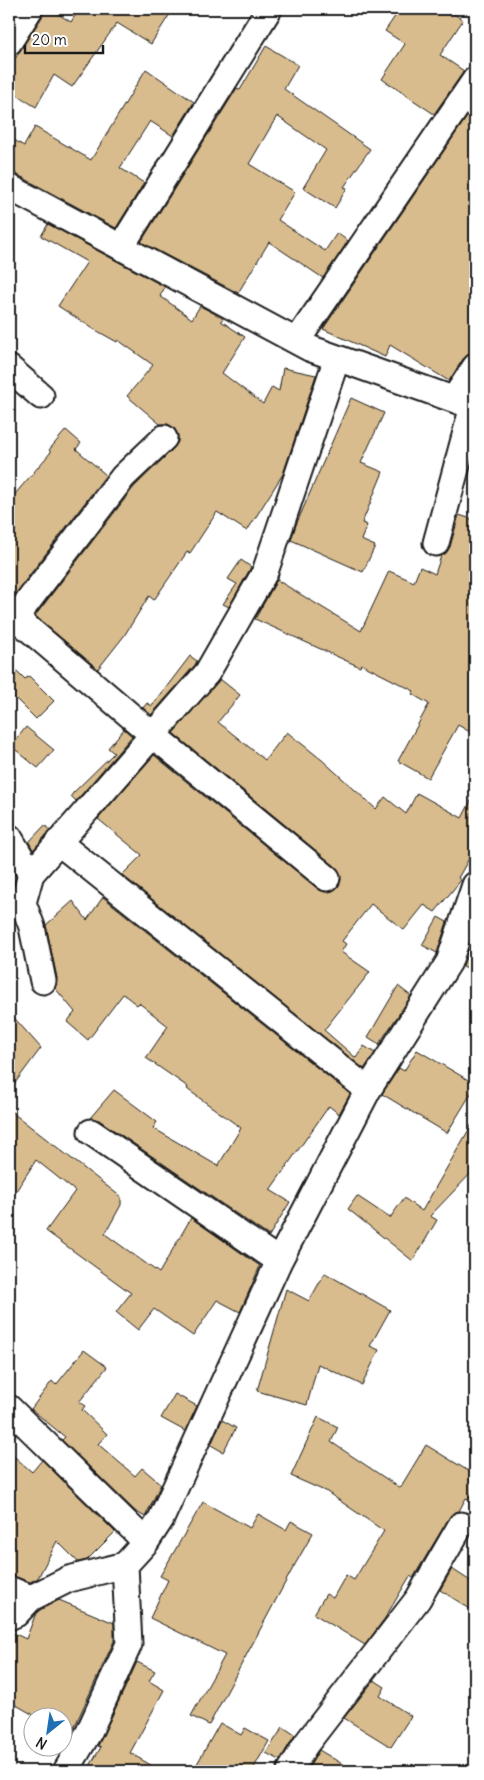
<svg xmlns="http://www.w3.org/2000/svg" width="484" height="1780" viewBox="0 0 484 1780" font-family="Delius,sans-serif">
  <rect width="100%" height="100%" fill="#fff"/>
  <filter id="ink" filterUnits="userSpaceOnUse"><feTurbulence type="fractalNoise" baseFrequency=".02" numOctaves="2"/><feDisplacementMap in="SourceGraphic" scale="10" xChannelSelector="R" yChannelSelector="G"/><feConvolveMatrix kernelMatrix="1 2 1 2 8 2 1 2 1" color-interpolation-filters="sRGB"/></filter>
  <g filter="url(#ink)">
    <path fill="#d9bc8d" stroke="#1c1c1c" d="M44,9H50L71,22L79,9H173L151,44L117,23L72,87L54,75L36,107L9,90V68L42,17Z
      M400,9H447L463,20L440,55L464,71L434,114L382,79L405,44L385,31Z
      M266,46L298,65L284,89L370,149L344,187L347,188L335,208L303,188L326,150L277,116L249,164L295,192L278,220L325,251L337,233L348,241L323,278L269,242L238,293L141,242L237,88L240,90Z
      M146,69L194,102L173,136L150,121L120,168L144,183L116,228L16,174L9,172V137L24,146L35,127L91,160Z
      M475,105V353L468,354L463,359L449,381L390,345L385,357L323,329Z
      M48,224L165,287L160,296L192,319L200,306L223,318L221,321L245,337L222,373L263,404L272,387L279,391L283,368L316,375L283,474L247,531L217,512L190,553L187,552L154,600L149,596L124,636L98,669L35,616L134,487L174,448L178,442V435L174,428L168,424H160L127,396L153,365L118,340L117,342L92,328L58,306L87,262L41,236Z
      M351,398L384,413L361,463L383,472L362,523L367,525L361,540L375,546L363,572L291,540L296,525Z
      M66,430L81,443L76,449L106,475L12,598H9V501L51,452L49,450Z
      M459,515L475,520V735L458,725L428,778L398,761L429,704L412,694L414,691L361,664L360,667L255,619L277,580L361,631L389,571L414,582L420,567L435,574L441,556L446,553L450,547Z
      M241,560L251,567L229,607L223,604L237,584L228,579Z
      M190,656L197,661L195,665L151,715L143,708L147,703L152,706Z
      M9,663L25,679L29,676L54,701L36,719L9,692Z
      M220,679L240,695L218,722L265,760L287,732L322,760L376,809L385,797L406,814L417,793L462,818L475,793V848L458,878L461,880L435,912L424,905L404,930L371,904L342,941L346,944L341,952L370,972L324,1030L356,1058L364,1046L375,1053L364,1069L122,875L142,855L98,819L154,755L318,889L325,892L332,891L338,887L341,880L340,873L336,867L173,733Z
      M26,727L54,750L38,768L11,746Z
      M124,729L132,736L76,801L71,796L73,793L114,753L108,748Z
      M45,825L50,831L33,850L29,842Z
      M103,897L350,1094L339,1114L329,1106L270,1190L290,1202L269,1236L99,1120L90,1118L114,1090L157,1122L153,1128L218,1166L241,1128L187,1089L188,1087L146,1058L168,1026L139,1003L137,1005L123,994L88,1040L67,1022L75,1012L55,988L57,978L46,925L73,901L87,920Z
      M438,917L447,922L437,953L422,945Z
      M473,935L475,936V972L463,966Z
      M398,986L411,996L379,1044L368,1037Z
      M9,1012L41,1048L9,1091Z
      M417,1050L475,1084V1087L447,1133L382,1094L399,1068L404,1071Z
      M9,1110L121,1197V1205L105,1234L159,1273L191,1218L260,1266L240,1312L217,1300L193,1336L154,1309L138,1330L116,1312L131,1293L46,1231L75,1191L36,1160L9,1202Z
      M475,1119V1169L430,1216L437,1220L413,1261L348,1209L357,1196L390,1218L404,1198L422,1211Z
      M325,1273L390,1310L370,1346L379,1350L362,1385L318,1364L307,1405L257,1391L286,1289L309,1301Z
      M84,1350L107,1367L79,1402L85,1406L82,1410L107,1434L98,1444L135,1476L142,1468L161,1484L145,1517L135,1511L62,1440L65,1437L31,1409L52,1381L56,1385Z
      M175,1394L197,1406L185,1431L161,1418Z
      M318,1417L338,1427L331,1442L400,1488L426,1445L475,1475V1488L468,1499L466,1498L459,1511L453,1513L449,1518L413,1578L410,1576L385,1618L365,1645L314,1614L326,1594L333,1598L346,1575L354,1580L384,1531L327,1492L291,1476Z
      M222,1420L236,1428L223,1452L211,1445Z
      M9,1452L32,1472L42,1460L115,1532L87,1560L78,1562L57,1541L38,1578L30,1582L9,1575Z
      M203,1502L250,1528L258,1514L286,1530L291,1521L313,1533L293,1568L209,1725L191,1716L225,1655L150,1618L168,1580L160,1576Z
      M452,1569L475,1584V1612L440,1590Z
      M59,1600L114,1623V1641L72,1732L62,1728V1718H39L9,1701V1631L26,1639L36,1613L40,1610Z
      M137,1662L155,1671L149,1681L164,1690L130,1753L161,1771H87L101,1747L98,1746Z
      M374,1680L385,1687L380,1696L411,1716L391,1747L344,1718Z
      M220,1723L241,1735L245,1728L269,1741L252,1771H193Z
      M283,1727L295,1735L280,1760L266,1753Z
      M319,1750L354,1771H307Z"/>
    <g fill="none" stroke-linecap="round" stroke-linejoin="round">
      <g stroke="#1c1c1c" stroke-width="29">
        <path id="minor" d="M9,42L30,9
          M9,187L309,348L475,407
          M121,247L269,9
          M297,341L475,80
          M9,368L41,396
          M454,399L475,367
          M436,543L473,406
          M9,612L153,735L327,878
          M16,617L123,477L164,438
          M9,837L31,874
          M58,842L368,1090
          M43,981L32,927L23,903L31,874L207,673L265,572L337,358
          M91,1132L279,1261
          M9,1408L146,1542
          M9,1589L31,1598L69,1579L125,1565
          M9,1617L16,1614L31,1598
          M66,1771L89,1732L129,1644L125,1565L146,1542L161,1519L279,1261L368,1090L449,962L475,885
          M290,1771L306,1744L418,1599L461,1525"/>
      </g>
      <use href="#minor" stroke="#fff" stroke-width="25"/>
    </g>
  </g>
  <rect width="484" height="1780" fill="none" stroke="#fff" stroke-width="30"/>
  <rect x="15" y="15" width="454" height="1750" fill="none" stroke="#1c1c1c" stroke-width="2" filter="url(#ink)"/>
  <g transform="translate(48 1732) rotate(210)"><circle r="24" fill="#ffffff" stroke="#a4a4a4"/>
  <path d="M0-4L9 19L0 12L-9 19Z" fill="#1f6fb2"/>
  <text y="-8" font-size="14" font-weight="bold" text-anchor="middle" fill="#1c1c1c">N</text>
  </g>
  <path d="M25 45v8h78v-8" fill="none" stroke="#1c1c1c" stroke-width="2.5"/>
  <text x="32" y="45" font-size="15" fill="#1c1c1c" stroke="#ffffff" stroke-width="4" paint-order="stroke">20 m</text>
</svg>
